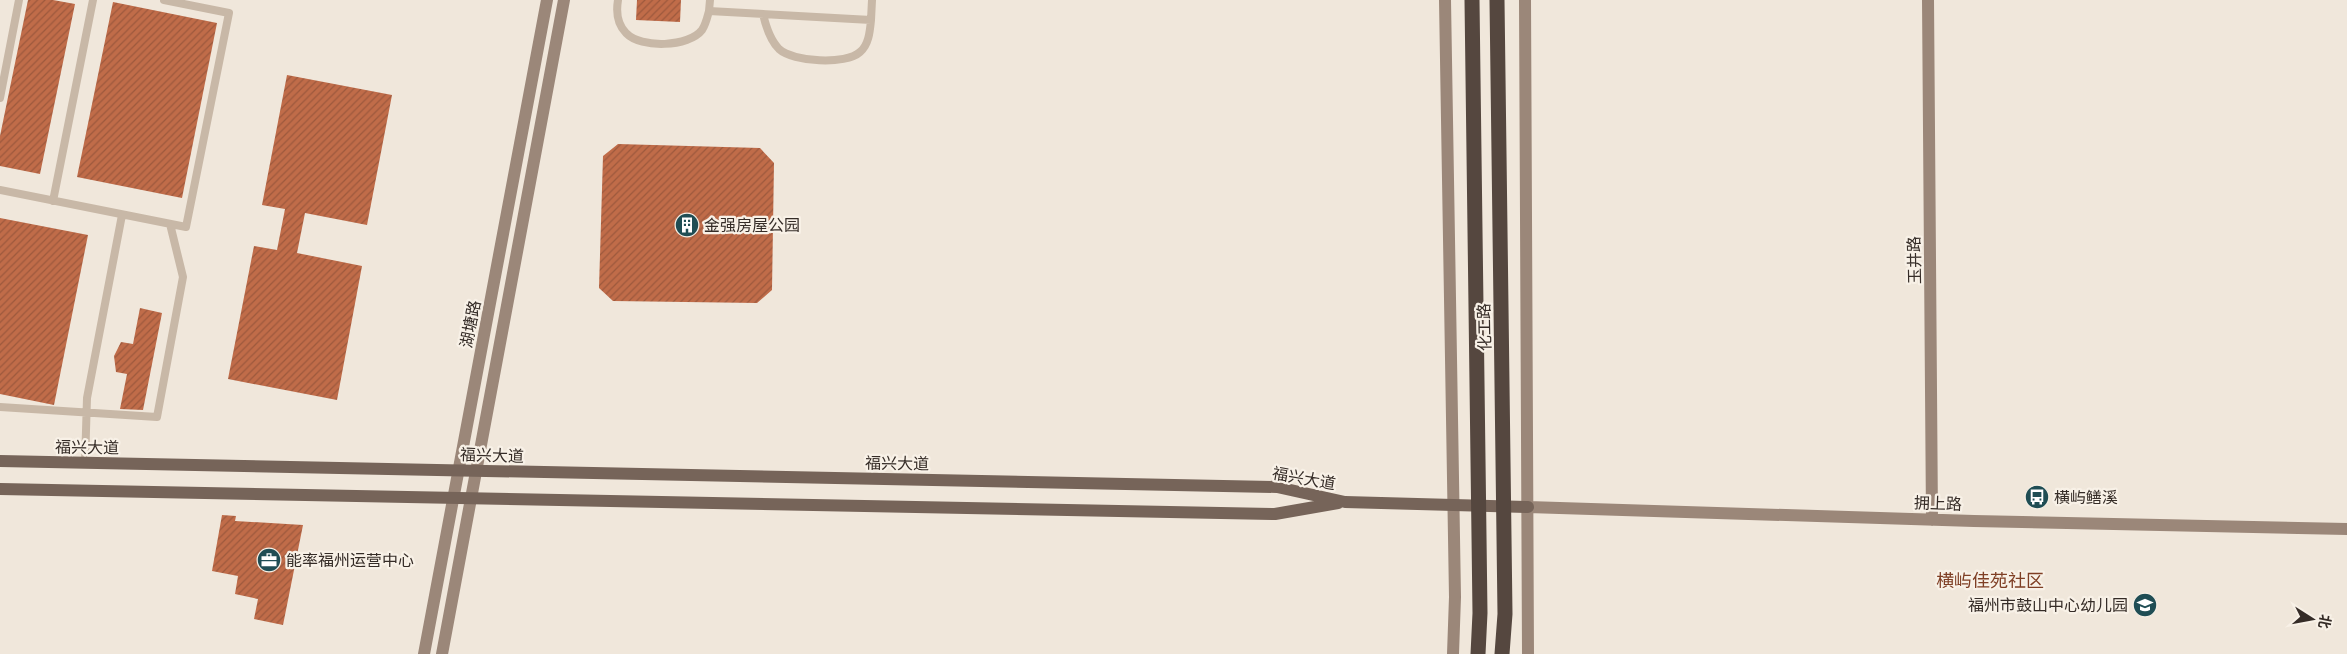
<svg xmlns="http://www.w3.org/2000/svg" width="2347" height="654" viewBox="0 0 2347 654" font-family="Inter,'Noto Sans SC',sans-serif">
  <defs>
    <pattern id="building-hatch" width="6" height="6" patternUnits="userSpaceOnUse" patternTransform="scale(1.25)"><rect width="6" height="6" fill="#c06c49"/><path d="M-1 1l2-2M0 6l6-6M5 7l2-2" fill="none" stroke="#9d593d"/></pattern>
  </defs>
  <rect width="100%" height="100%" fill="#f0e7db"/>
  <path fill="url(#building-hatch)" d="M28,0H53L75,4L40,174L0,166V136Z
    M637,0H681L680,22L636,20Z
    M113,2L217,23L182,198L77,177Z
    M287,75L392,95L367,225L305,213L297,253L362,266L337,400L228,379L254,246L277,250L285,209L262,205Z
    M618,144L760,148L774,163L772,290L757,303L613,301L599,288L603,156Z
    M0,218L88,235L54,405L0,394Z
    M140,308L162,313L143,410L120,409L127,374L116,372L114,356L121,342L133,344Z
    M222,515L236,516L235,521L303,525L283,625L254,619L258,599L235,594L238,576L212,571Z"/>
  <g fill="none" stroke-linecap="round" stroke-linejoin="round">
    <path stroke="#c8b8a7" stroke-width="8" d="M618,0C616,12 617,24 626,33C641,49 689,47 702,30C706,24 707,18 709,11
      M710,0L709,11L871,20L872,0
      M763,14C766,27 770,40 779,49C793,62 846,65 860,52C869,45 870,30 871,20
      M0,98L19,0
      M0,190L186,227L229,13L164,0
      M53,201L93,0
      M0,407L157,417L183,277L170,224
      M85,463L87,398L122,215"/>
    <path stroke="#9b8779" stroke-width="12" d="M1445,0L1455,597L1453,654
      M1525,0L1528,654
      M1928,0L1932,520
      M1528,507L1974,521L2347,529
      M424,654L547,0
      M442,654L564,0"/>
    <path stroke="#766459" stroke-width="12" d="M0,461L1277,487L1345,502L1528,507
      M0,489L1275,514L1338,503"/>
    <path stroke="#55473f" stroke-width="15" d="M1472,0L1480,613L1478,654
      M1497,0L1505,614L1502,654"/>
  </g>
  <defs>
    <g id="building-disc" transform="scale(1.25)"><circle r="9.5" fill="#1f4d54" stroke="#f8f1e7"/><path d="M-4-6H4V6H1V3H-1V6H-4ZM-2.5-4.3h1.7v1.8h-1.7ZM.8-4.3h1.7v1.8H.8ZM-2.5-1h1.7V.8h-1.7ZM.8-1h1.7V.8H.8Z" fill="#fff"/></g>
    <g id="bus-disc" transform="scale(1.25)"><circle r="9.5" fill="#1f4d54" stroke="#f8f1e7"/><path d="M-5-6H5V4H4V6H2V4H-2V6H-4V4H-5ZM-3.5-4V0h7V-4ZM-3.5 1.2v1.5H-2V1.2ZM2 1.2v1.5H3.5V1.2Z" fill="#fff"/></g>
    <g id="office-disc" transform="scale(1.25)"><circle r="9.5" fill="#1f4d54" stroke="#f8f1e7"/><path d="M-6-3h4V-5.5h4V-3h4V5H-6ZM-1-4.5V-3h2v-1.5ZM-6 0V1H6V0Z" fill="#fff"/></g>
    <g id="school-disc" transform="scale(1.25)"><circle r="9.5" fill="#1f4d54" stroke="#f8f1e7"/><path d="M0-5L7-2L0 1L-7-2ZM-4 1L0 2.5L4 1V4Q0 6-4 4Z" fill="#fff"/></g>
  </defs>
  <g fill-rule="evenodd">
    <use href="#building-disc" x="687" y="225"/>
    <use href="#bus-disc" x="2037" y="497"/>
    <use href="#office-disc" x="269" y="560"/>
    <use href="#school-disc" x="2145" y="605"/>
  </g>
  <g text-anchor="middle" stroke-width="4.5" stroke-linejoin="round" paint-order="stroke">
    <g font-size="16" fill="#352c27" stroke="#f8f1e7" text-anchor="start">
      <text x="704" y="231">金强房屋公园</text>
      <text x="2054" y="503">横屿鳝溪</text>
      <text x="286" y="566">能率福州运营中心</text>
      <text x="2128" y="611" text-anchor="end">福州市鼓山中心幼儿园</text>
    </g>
    <g font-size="16" fill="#352c27" stroke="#f8f1e7">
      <text transform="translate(1914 260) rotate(-91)" y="6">玉井路</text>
      <text transform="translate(470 324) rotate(-79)" y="6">湖塘路</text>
      <text transform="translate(1484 327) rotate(-91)" y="6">化工路</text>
      <text transform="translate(87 447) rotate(1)" y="6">福兴大道</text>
      <text transform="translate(492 455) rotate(2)" y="6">福兴大道</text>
      <text transform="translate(897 463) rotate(1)" y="6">福兴大道</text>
      <text transform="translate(1304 478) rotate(10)" y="6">福兴大道</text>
      <text transform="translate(1938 503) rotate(2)" y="6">拥上路</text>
    </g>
    <g font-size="18" fill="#7f3f25" stroke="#f8f1e7">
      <text x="1990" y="587">横屿佳苑社区</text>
    </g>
  </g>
  <g transform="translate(2312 619) rotate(101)" stroke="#f8f1e7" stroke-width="4" paint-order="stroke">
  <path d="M0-4L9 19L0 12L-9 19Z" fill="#352c27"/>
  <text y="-8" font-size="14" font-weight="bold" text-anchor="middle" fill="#352c27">北</text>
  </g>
</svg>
